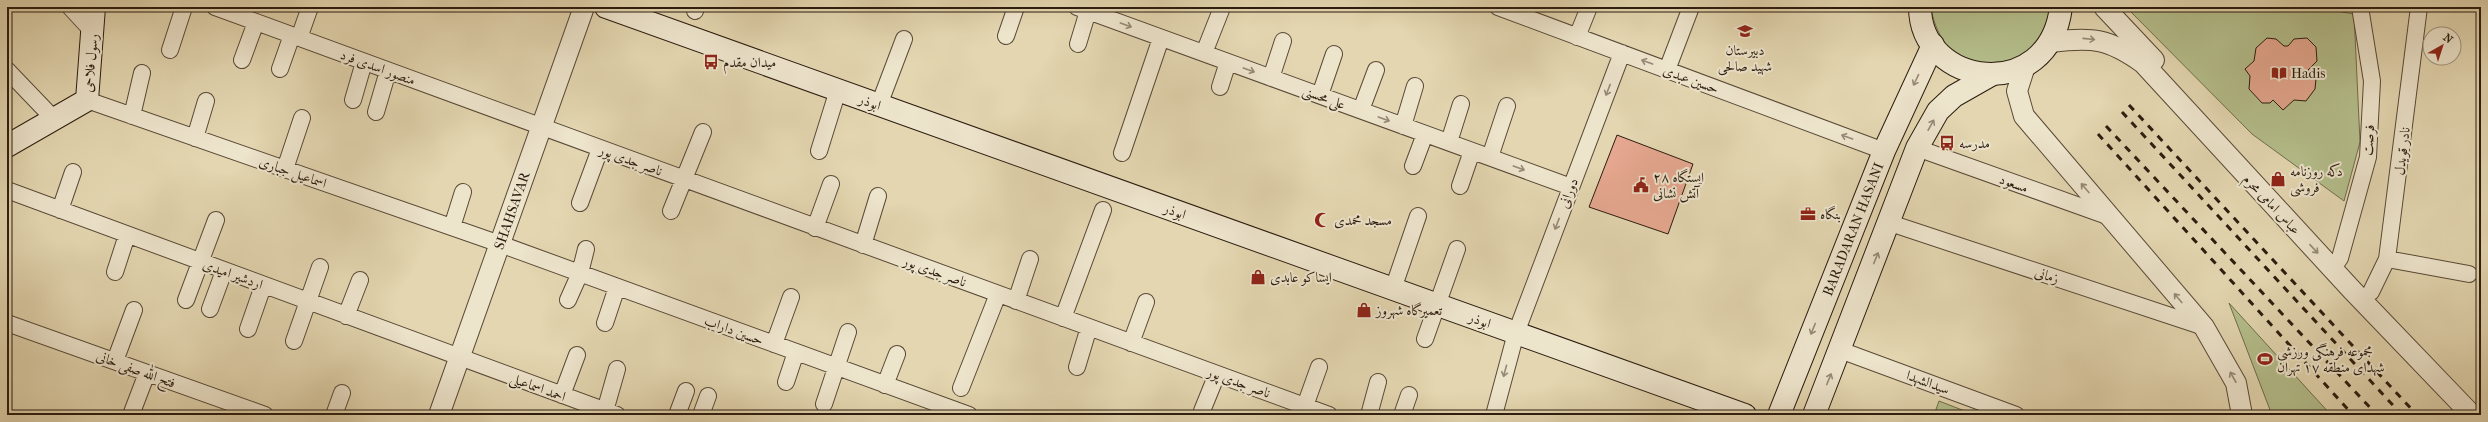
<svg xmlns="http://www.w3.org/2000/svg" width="2488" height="422" viewBox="0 0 2488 422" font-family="'IM FELL French Canon',Amiri,serif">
  <rect width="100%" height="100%" fill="#e3d6b0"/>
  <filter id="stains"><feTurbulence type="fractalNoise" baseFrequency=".005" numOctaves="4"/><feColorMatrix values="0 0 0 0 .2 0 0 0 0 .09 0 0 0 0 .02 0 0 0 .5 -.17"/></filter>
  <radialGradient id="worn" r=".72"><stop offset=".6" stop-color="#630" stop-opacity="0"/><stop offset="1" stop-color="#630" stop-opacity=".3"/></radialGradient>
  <path fill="#b4be8b" stroke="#706d4d" d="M1931,7H2051C2049,16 2048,29 2043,36C2033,53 2018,60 2000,62C1993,62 1986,64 1979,64C1951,62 1934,31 1931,7Z
    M2126,7H2313L2354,14L2360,142L2344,201L2252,134Z
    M2229,303L2331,415H2272Z
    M1939,401L1975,415H1934Z"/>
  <path fill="#e5a78f" stroke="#2b1c0f" d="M2267,38L2276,39L2284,46H2288L2294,39L2307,38L2316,47L2317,61L2308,70L2316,79L2315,89L2306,101L2294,100L2283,110L2273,100L2270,103H2262L2249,89L2250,76L2245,69L2254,61L2256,48Z
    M1617,135L1693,164L1668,234L1589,207Z"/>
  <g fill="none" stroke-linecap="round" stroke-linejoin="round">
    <g stroke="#594a37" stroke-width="18">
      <path id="minor" d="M70,7L94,33
        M215,7L1329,415
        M1077,7L1571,187
        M1498,7L1884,151
        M695,11L696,7
        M1006,36L1016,7
        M1577,37L1589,7
        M299,38L310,7
        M1078,44L1088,11
        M170,50L184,7
        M1204,53L1221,10
        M242,60L256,22
        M280,69L292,35
        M7,70L54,119
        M1667,70L1691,7
        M1271,78L1283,41
        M1220,87L1228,62
        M1320,95L1334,54
        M87,100L500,244L969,415
        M353,100L364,62
        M879,105L904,39
        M1361,110L1376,70
        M376,112L388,71
        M132,116L142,73
        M1403,126L1415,86
        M195,138L206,101
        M1449,142L1461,104
        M1917,148L2110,217
        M819,151L838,90
        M1122,153L1161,38
        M1490,157L1507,106
        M1413,166L1425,134
        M285,169L302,118
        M1460,186L1472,151
        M7,190L617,415
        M580,203L600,149
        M60,210L73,172
        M671,211L703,132
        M1890,223L2204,327
        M452,227L463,192
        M815,228L831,184
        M863,245L878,196
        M2387,259L2469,274
        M2332,269L2340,258L2368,157L2372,81L2360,7
        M115,272L127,235
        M1393,289L1418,216
        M2371,292L2387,259L2419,7
        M186,300L216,220
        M568,300L580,273L586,249
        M1016,301L1030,259
        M210,309L224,271
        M346,316L360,280
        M1063,318L1103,210
        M7,323L265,415
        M605,323L617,287
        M248,329L263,286
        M1425,339L1457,249
        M294,341L320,267
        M1131,343L1146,302
        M774,344L791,297
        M1840,350L2016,415
        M115,361L134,310
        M1077,367L1089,327
        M786,382L796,352
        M885,385L897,354
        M961,388L998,294
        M562,395L577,355
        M824,404L848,332
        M1305,406L1319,367
        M605,411L617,369
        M1202,411L1217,374
        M131,415L147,373
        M334,415L342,393
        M677,415L686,391
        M701,415L708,396
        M1369,415L1378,382
        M1402,415L1409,395
        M1494,415L1516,333L1622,53"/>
    </g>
    <g stroke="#594a37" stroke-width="22">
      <g id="tertiary">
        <path d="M2104,7L2154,60"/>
        <path d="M2051,42C2092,37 2108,38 2143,63L2352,290L2472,415"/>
        <path d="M2025,66L2017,91L2024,116L2204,327L2236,383L2242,415"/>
        <path id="s1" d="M439,415L584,7"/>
      </g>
    </g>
    <g stroke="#2b1c0f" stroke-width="24">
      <g id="secondary">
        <path d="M606,7L1745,415"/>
        <path d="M1920,7C1920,87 2049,105 2061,7"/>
        <path d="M7,146L87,100L94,7"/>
        <path id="s2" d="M1779,415L1884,151L1933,45"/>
        <path d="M1814,415L1917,148L1938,111L1954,96L1991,75"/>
      </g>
    </g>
    <use href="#minor" stroke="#ede4cc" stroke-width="16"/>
    <use href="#tertiary" stroke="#ede4cc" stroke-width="20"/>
    <use href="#secondary" stroke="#ede4cc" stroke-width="22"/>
    <path stroke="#2b1c0f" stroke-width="3" stroke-dasharray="7 7" stroke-linecap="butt" d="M2129,105L2417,415
      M2122,112L2402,415
      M2106,126L2377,415
      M2098,134L2353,415"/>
  </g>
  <defs><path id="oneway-shaft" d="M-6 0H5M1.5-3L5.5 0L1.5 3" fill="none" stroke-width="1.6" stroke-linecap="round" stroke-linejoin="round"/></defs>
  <g stroke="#968a77">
    <use href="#oneway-shaft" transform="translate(1126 25) rotate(20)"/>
    <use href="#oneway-shaft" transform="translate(2089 39) rotate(6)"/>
    <use href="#oneway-shaft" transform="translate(1647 62) rotate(-160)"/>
    <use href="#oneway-shaft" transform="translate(1249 70) rotate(20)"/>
    <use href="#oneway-shaft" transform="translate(1916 80) rotate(115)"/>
    <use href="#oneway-shaft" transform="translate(1608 90) rotate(111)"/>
    <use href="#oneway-shaft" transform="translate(1384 119) rotate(20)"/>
    <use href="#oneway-shaft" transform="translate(1931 125) rotate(-61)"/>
    <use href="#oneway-shaft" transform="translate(1847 137) rotate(-160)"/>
    <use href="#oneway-shaft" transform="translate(1519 168) rotate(20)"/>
    <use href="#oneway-shaft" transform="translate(2085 188) rotate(-131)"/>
    <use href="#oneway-shaft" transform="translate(1557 224) rotate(111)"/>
    <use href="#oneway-shaft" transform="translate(2314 249) rotate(47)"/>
    <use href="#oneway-shaft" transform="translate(1876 258) rotate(-68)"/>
    <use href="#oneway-shaft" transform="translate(2178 298) rotate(-130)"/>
    <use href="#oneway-shaft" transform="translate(1813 329) rotate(112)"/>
    <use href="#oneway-shaft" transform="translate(1505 371) rotate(105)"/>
    <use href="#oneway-shaft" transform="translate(2233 377) rotate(-119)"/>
    <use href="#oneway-shaft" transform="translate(1829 379) rotate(-68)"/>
  </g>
  <defs>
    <g id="school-bare" transform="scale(1.2)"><path d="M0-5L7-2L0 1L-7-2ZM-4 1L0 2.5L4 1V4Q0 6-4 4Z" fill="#8f2418" stroke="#ede4cc" stroke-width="2.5" paint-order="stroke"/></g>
    <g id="bus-bare" transform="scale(1.2)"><path d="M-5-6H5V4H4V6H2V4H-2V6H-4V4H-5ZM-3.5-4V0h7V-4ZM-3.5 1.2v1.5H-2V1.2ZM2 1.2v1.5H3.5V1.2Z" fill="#8f2418" stroke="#ede4cc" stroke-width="2.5" paint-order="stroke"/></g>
    <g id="library-bare" transform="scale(1.2)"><path d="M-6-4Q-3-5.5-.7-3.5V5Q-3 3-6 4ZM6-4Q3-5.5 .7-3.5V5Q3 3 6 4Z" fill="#8f2418" stroke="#ede4cc" stroke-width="2.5" paint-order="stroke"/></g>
    <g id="shop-bare" transform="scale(1.2)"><path d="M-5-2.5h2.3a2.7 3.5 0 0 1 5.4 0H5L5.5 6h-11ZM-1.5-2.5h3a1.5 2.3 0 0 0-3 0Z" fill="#8f2418" stroke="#ede4cc" stroke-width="2.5" paint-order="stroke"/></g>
    <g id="civic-bare" transform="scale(1.2)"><path d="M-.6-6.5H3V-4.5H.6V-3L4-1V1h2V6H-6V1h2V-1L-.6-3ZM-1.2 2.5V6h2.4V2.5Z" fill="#8f2418" stroke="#ede4cc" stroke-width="2.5" paint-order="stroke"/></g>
    <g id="office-bare" transform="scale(1.2)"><path d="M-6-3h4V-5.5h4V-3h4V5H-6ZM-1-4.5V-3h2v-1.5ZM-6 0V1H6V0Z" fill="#8f2418" stroke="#ede4cc" stroke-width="2.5" paint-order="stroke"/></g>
    <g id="mosque-bare" transform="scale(1.2)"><path d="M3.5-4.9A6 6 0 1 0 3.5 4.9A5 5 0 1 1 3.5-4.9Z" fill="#8f2418" stroke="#ede4cc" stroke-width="2.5" paint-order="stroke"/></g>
    <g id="stadium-bare" transform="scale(1.2)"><path d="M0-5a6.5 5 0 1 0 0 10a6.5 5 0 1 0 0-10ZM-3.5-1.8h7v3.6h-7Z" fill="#8f2418" stroke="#ede4cc" stroke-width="2.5" paint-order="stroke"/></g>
  </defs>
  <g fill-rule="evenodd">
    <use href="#school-bare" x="1745" y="31"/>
    <use href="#bus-bare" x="711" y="62"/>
    <use href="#library-bare" x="2279" y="73"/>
    <use href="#bus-bare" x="1947" y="143"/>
    <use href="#shop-bare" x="2278" y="179"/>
    <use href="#civic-bare" x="1641" y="185"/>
    <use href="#office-bare" x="1808" y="214"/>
    <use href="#mosque-bare" x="1322" y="220"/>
    <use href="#shop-bare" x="1258" y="277"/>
    <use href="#shop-bare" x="1364" y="310"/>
    <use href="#stadium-bare" x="2265" y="359"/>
  </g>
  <g text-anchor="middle" stroke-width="4" stroke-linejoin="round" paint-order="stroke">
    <g font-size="14" fill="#2b1c0f" stroke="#ede4cc" text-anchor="start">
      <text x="1745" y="55" text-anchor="middle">دبیرستان<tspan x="1745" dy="16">شهید صالحی</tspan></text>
      <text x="723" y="67">میدان مقدم</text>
      <text x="2291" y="78">Hadis</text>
      <text x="1959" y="148">مدرسه</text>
      <text x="2290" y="176">دکه روزنامه<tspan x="2290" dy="16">فروشی</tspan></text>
      <text x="1653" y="182">ایستگاه ۲۸<tspan x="1653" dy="16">آتش نشانی</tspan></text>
      <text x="1820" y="219">بنگاه</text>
      <text x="1334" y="225">مسجد محمدی</text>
      <text x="1270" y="282">ایساکو عابدی</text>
      <text x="1376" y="315">تعمیرگاه شهروز</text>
      <text x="2277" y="356">مجموعه فرهنگی ورزشی<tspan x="2277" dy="16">شهدای منطقه ۱۷ تهران</tspan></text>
    </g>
    <g font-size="14" fill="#2b1c0f" stroke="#ede4cc">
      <text transform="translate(90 63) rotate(-84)" y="5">رسول فلاحی</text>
      <text transform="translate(378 67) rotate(20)" y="5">منصور اسدی فرد</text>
      <text transform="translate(1691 79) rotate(20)" y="5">حسین عبدی</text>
      <text transform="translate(1324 97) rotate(20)" y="5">علی محسنی</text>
      <text transform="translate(870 102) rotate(20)" y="5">ابوذر</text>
      <text transform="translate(2368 140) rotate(-85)" y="5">فرصت</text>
      <text transform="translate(2402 151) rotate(-83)" y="5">نادر قویدل</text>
      <text transform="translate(631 160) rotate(20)" y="5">ناصر جدی پور</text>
      <text transform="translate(293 172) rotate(19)" y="5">اسماعیل جباری</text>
      <text transform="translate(2014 183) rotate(20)" y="5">مسعود</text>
      <text transform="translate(1568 193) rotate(-69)" y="5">دورانی</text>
      <text transform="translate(2272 204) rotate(47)" y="5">عباس امامی محرم</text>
      <text dy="5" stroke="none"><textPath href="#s1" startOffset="217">SHAHSAVAR</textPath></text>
      <text transform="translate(1175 211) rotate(20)" y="5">ابوذر</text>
      <text dy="5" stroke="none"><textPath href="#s2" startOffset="200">BARADARAN HASANI</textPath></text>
      <text transform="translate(935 271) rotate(20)" y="5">ناصر جدی پور</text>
      <text transform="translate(233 274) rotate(20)" y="5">اردشیر امیدی</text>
      <text transform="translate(2047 275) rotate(18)" y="5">زمانی</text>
      <text transform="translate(1480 320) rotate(20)" y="5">ابوذر</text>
      <text transform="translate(734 330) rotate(20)" y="5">حسین داراب</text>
      <text transform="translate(136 369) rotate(20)" y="5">فتح الله صفی خانی</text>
      <text transform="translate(1239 382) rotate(20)" y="5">ناصر جدی پور</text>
      <text transform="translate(1928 382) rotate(20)" y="5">سیدالشهدا</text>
      <text transform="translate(538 387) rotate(20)" y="5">احمد اسماعیلی</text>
    </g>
  </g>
  <rect width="2488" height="422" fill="none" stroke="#e3d6b0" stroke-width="24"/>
  <rect x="8" y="8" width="2472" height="406" fill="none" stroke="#2b1c0f" stroke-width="2"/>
  <rect x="12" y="12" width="2464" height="398" fill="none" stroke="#2b1c0f"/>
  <g transform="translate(2442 46) rotate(39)"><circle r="19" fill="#ede4cc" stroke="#9f9480"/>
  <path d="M0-3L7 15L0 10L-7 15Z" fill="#8f2418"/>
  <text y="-6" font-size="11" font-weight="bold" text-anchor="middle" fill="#2b1c0f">N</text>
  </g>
  <rect width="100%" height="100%" filter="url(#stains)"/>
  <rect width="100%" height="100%" fill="url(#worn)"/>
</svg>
